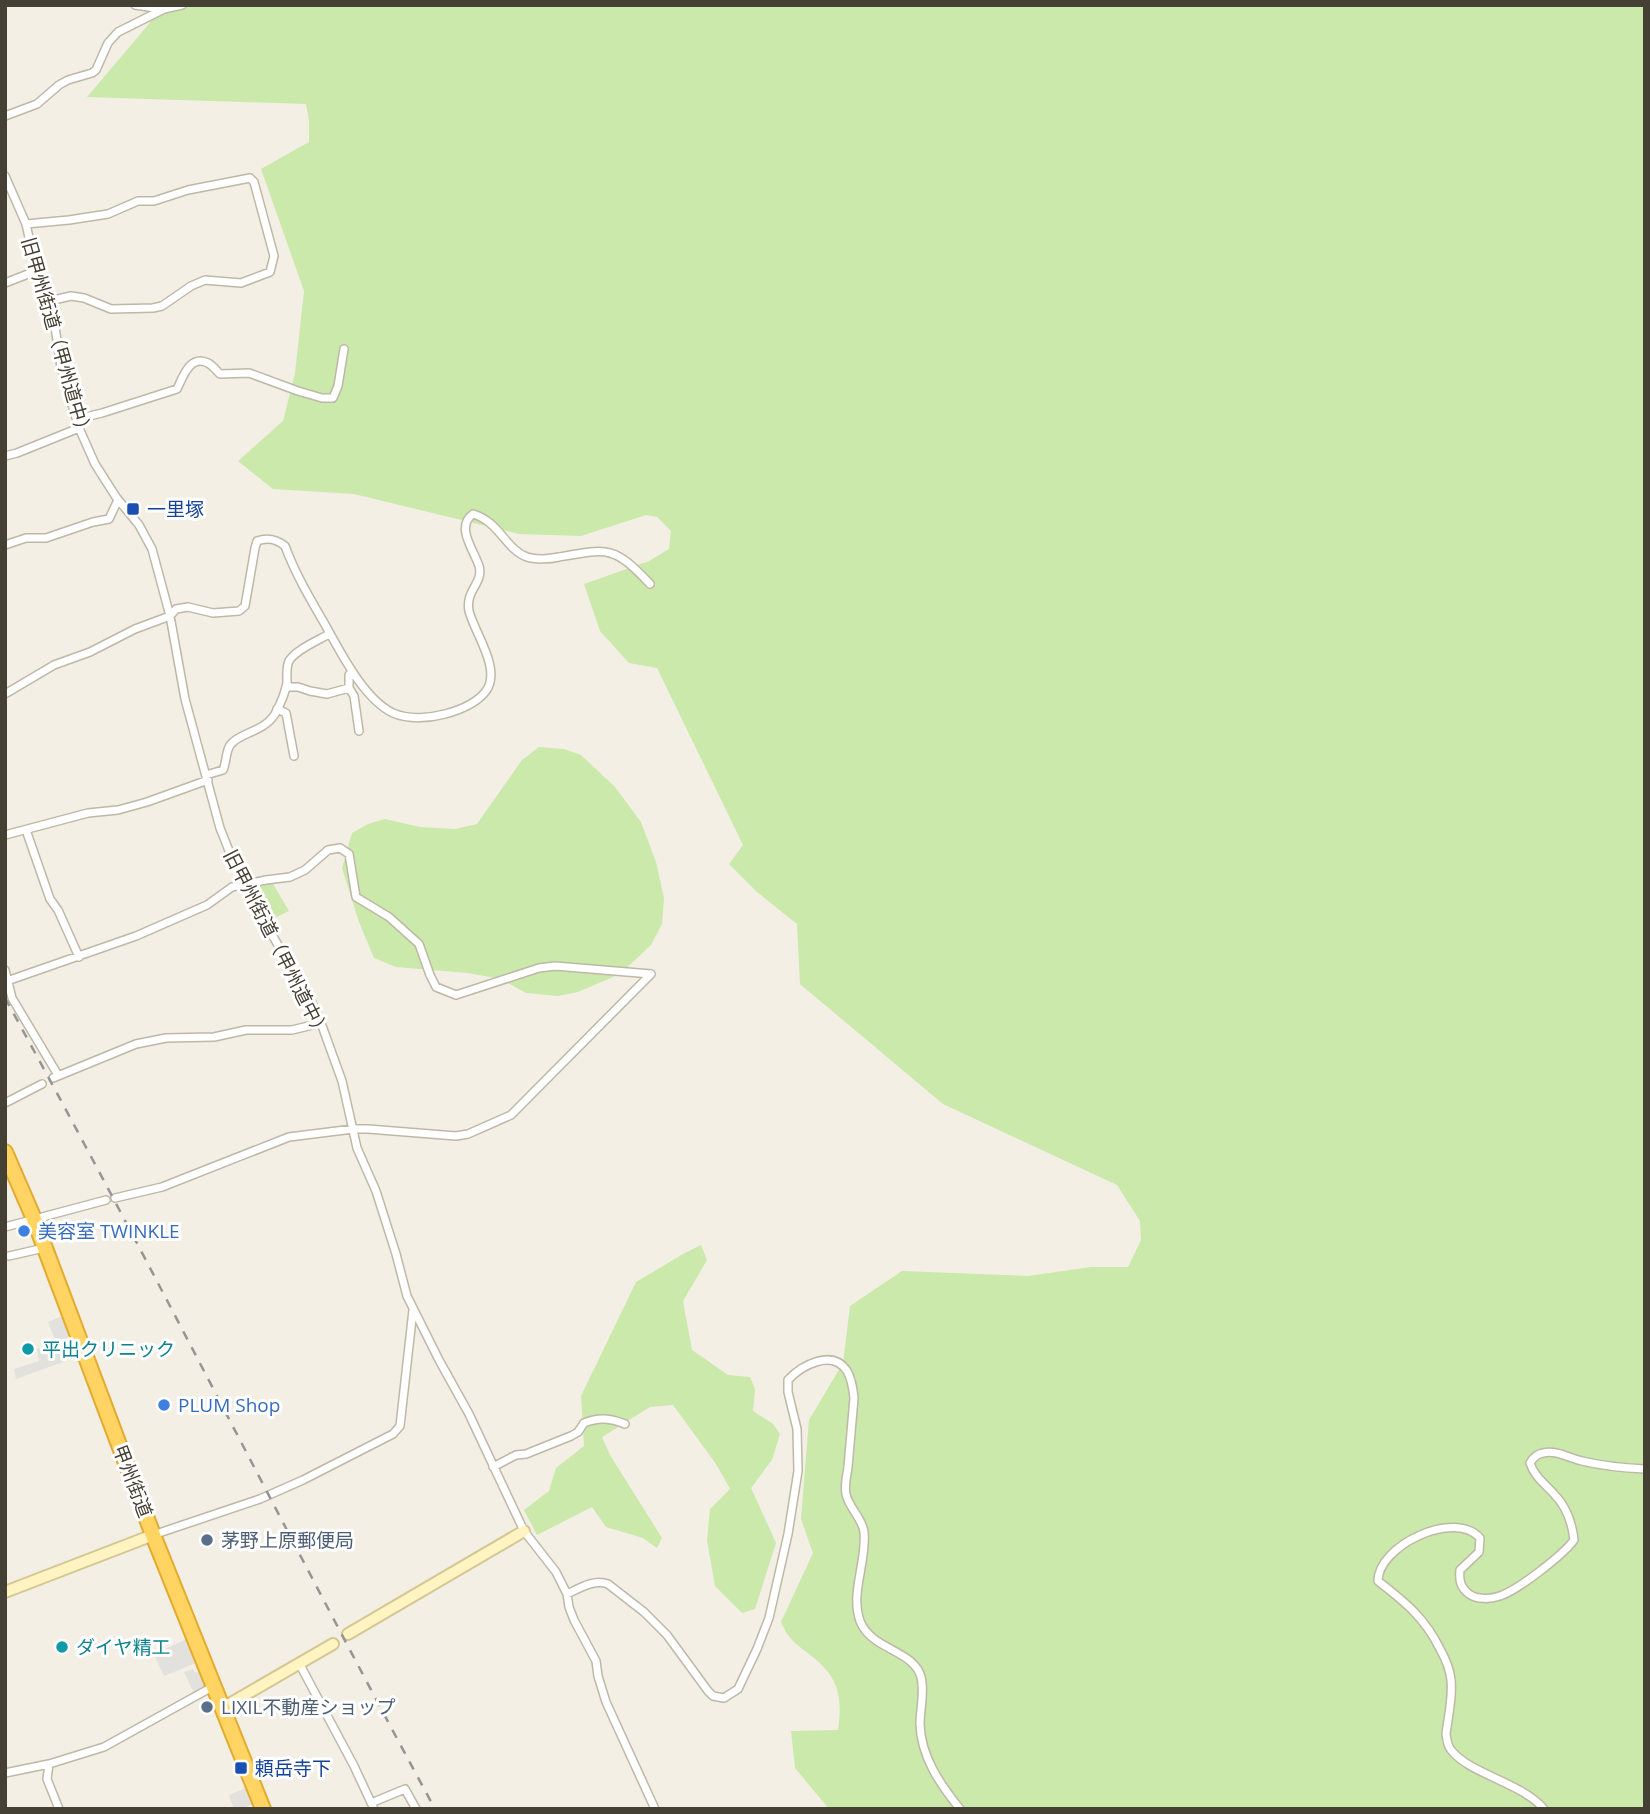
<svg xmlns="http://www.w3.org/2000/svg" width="1650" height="1814" viewBox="0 0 1650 1814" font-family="'Open Sans','Noto Sans JP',sans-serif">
  <rect width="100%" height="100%" fill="#f3efe5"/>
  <path fill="#cae9ab" d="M165,5H1645V1809H829L795,1768L791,1731L838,1730C843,1695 838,1676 809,1654C794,1642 789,1640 781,1622L813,1553L801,1519L809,1420L843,1363L850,1306L902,1271L1028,1276L1091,1267H1128L1141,1240L1140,1221L1117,1185L943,1104L800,984L797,924L757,892L729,864L743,845L657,668L629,663L600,631L584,584L649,561L669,549L671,531L657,517L646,515L581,536L519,534L354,494L273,489L238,461L283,421L295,373L304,291L261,169L309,142V120L306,104L87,97Z
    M539,747L564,749L581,755L615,787L641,822L656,862L664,898L662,924L651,945L620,974L578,992L558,996L526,993L501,979L468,973L396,967L374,958L359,922L342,868L352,833L368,824L385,819L420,827L455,829L477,824L522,760Z
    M272,882L289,911L268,921L252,887V885Z
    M701,1245L707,1260L683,1301L692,1350L728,1375L750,1377L755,1389L753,1411L773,1424L780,1434L772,1460L751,1488L776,1543L755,1609L742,1613L715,1586L707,1540L710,1509L730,1489L716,1464L673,1405L650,1407L602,1437L610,1455L662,1538L657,1548L643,1538L606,1527L592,1507L537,1535L524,1510L549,1491L556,1468L584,1446L581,1396L636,1282L683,1254Z"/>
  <path fill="#e3e1dd" d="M65,1315L79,1356L16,1379L14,1369L39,1361L37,1349L55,1340L48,1322Z
    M191,1637L201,1661L164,1676L154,1654Z
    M193,1669L195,1673L205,1669L212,1684L194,1693L184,1672Z
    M249,1787L256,1803L240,1809H234L229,1795Z"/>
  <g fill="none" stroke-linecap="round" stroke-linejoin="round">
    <g stroke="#bfb8a7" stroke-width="10">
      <path id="street" d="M135,5L162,9
        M5,116L37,104L59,85L68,80L92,73L96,70L108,43L118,32L164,9L182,5
        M5,176L26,224L36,269L52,307L61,367L79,428L95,464L116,497L139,525L152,549L170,616L185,699L220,828L233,861L247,884L271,933L311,1001L321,1023L342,1081L357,1148L376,1191L396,1254L407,1296L439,1360L469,1414L524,1531L556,1572L567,1594L569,1607L574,1620L596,1661L598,1676L606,1702L655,1809
        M26,224L69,220L108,214L138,201H154L188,190L250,178L254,182L274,256L270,272L241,283L205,280L191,286L162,306L153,308L111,309L84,298L71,296L49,301
        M5,283L28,274L36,269
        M77,419L102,413L177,389C183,377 190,354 208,363C212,365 217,371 220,374L249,373L298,391L322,398H333L338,386L344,349
        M5,456L17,453L79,428
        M5,545L26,538H46L93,522L109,519L118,500
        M286,687H298L310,691L327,694L349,688V675L352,671
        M349,688L354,696L359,731
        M5,694L54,665L90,652L135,629L170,616L176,609L188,607L213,613L239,611L245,606L255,548L257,541C268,537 276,539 285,546C295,573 309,597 323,621C339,649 363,699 393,713C409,720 430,718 445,714C460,710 477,703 486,691C502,669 474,632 469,611C465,590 484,583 479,566C474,550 455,527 473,514C500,522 505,549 527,557C536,560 550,559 559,557C609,548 614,546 650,584
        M277,709L286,713L294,756
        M206,775L223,770C227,762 225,751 231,744C241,732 264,732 275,714C280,705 285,693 287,683C287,677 286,667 289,661C295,650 319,640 329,634
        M26,830L50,899L58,910L79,957
        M5,835L88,813L118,810L147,802L208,780
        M5,970L12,998L58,1075
        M7,981L136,936L207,905L232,887L266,880L290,877L305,870L328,850L340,848L349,854L356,897L389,917L419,944L430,975L436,987L456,995L539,968L555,966L651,974
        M53,1078L136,1044L166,1038L214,1037L246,1030H292L321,1023
        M5,1103L42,1084
        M115,1198L162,1187L289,1137L353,1129H368L456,1136L468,1134L511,1115L651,974
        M5,1227L106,1200
        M9,1256L44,1248
        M493,1467L516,1455L526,1454L571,1436L578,1432L584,1423C599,1417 610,1418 625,1424
        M153,1535L260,1499L303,1480L393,1434L400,1426L413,1310
        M567,1594C580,1588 594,1579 608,1584L644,1612L667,1635L708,1691L713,1696L724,1698L738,1689L757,1649L769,1618L788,1534L798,1471L797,1429L788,1392V1380C801,1366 832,1348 847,1371C852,1379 853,1389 854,1398C852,1421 850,1444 848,1467C847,1475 844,1486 846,1494C848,1507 862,1517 864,1532C867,1561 850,1593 860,1621C871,1650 914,1650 921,1677C925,1692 920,1709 920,1724C921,1757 940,1784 960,1809
        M299,1663L354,1766L374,1809
        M49,1764L47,1779L59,1809
        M5,1773L49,1764L104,1747L214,1686
        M371,1803L405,1789L416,1809
        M1544,1809C1521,1782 1471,1775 1451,1750C1447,1745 1447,1740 1446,1734C1448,1717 1453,1697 1451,1680C1450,1669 1445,1658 1440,1649C1425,1618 1405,1602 1378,1581C1378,1546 1454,1509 1480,1538L1479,1552L1460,1570C1459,1580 1460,1587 1469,1594C1477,1600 1491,1599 1500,1596C1518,1590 1563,1555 1574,1540C1572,1522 1567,1507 1554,1494C1545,1484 1534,1476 1530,1463C1533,1458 1537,1454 1543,1453C1557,1450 1569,1458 1582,1461C1603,1466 1624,1468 1645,1469"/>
    </g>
    <g stroke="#d5c792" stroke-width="14">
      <path id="secondary" d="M5,1592L153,1535
        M348,1634L524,1531
        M224,1707L333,1644"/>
    </g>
    <g stroke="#e3ab2f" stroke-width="18">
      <path id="highway" d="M5,1152L34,1219L153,1535L263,1809"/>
    </g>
    <use href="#street" stroke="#fff" stroke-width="7"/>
    <use href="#secondary" stroke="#fff4c2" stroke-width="10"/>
    <use href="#highway" stroke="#ffd463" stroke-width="14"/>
    <path stroke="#959595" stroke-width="2.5" stroke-dasharray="9 9" stroke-linecap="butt" d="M5,998C153,1266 289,1540 435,1809"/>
  </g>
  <g fill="#1a4fb4" stroke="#fff" stroke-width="2.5">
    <rect x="126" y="502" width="14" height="14" rx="3.5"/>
    <rect x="234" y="1761" width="14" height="14" rx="3.5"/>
  </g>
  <g fill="#3f7fe0" stroke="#fff" stroke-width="2.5">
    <circle cx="24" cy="1231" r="7"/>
    <circle cx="164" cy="1405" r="7"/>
  </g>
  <g fill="#0f9aa8" stroke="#fff" stroke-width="2.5">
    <circle cx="28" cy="1349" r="7"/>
    <circle cx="62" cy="1647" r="7"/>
  </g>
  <g fill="#5c6f8a" stroke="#fff" stroke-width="2.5">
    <circle cx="207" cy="1540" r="7"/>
    <circle cx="207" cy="1707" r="7"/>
  </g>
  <g text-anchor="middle" stroke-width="6" stroke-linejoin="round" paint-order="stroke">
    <g font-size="19" fill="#454034" stroke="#fff">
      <text transform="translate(57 338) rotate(74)" y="7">旧甲州街道（甲州道中）</text>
      <text transform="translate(277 944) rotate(63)" y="7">旧甲州街道（甲州道中）</text>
      <text transform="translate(133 1481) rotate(69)" y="7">甲州街道</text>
    </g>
    <g font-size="19" fill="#164399" stroke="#fff" text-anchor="start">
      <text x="147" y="516">一里塚</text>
      <text x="255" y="1775">頼岳寺下</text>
    </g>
    <g font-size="19" fill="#366cbe" stroke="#fff" text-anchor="start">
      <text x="38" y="1238">美容室 TWINKLE</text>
      <text x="178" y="1412">PLUM Shop</text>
    </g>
    <g font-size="19" fill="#0d838f" stroke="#fff" text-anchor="start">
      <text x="42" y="1356">平出クリニック</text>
      <text x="76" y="1654">ダイヤ精工</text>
    </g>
    <g font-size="19" fill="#4e5e75" stroke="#fff" text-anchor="start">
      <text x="221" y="1547">茅野上原郵便局</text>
      <text x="221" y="1714">LIXIL不動産ショップ</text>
    </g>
  </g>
  <rect width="1650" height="1814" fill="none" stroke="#454034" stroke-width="14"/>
</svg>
